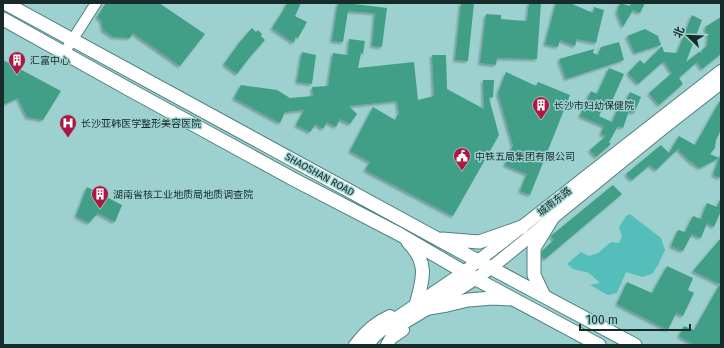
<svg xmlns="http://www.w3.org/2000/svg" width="724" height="348" viewBox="0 0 724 348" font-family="'Fira Sans','Noto Sans SC',sans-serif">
  <defs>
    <filter id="shadow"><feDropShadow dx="-2" dy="2" stdDeviation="1" flood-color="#0004"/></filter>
  </defs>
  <rect width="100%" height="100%" fill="#9dd1cf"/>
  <path fill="#53beba" d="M630,214L661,238L665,250L658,265L652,274L642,277L626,272L617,293L608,295L590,285L600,283L589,273L573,269L567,264L581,252L589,256L598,253L611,242L619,243L622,236L619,227L626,216Z"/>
  <path fill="#409f86" filter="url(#shadow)" d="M106,3H159L205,34L180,66L133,33L130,38L113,37L103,30L101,20L97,17Z
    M287,3H301L295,16L307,22L298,38L295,37L294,43L272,28L283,11Z
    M338,3H346L387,8L382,47L372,46L375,13L348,11L343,42L332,41Z
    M461,3H474L468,61L455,60Z
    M529,3H541L537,59L497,58L496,65L480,63L486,14L501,15V19L527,21Z
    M556,3H570L593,13L594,7L604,10L596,43L577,39L575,46L560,40L558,47L545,44Z
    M620,3L630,6L631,3H645L640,13L633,10L623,27L617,12Z
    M692,15L702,20L686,62L707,46L708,37L705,27L721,17V54L702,69L697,62L679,78L683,84L659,105L649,93L672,73L664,61L638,84L628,73L640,60L644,64L662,46L664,52L677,53Z
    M252,28L256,32L258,30L262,34L261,36L265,40L250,57L237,74L224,64L239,43Z
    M645,29L658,36L661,45L635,53L627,36Z
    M349,39L365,41L363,54L361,53L358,68L414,62L418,100L434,96L432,55H446L447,89L484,109L483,80H494L493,97L489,98L499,135L453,216L365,170L370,162L350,151L373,107L395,120L399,113L397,101L349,106L357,114L350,124L340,119L336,127L327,122L323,129L316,124L310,132L296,125L304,110L285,112L280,123L234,98L241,85L277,90L290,98L313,96L312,87L328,86L333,53L348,55Z
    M619,42L624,60L566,79L559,59L594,49L593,53L598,55L601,47Z
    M302,52L316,55L312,84L297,82Z
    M3,60L61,91L43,120L27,117L18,98L3,105Z
    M609,68L624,74L612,101L607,99L599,116L612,122L619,106L623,107L630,92L641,97L634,113L629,111L623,128L618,126L609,142L611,144L596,157L590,150L606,136L601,134L604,126L580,116L591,91L597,94Z
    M506,72L536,86L538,82L570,95L530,195L520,191L527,174L505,165L513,145L498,93Z
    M721,99V130L716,140L715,148L710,154L719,158L700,168L690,161L678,149L656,170L650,165L632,180L626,174L661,145L669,153L679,136L695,145Z
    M720,155H721V178L713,175Z
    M613,185L622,194L545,259L542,256V251L554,240L551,236L552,235Z
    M87,187L122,205L115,222L98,213L89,223L76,216Z
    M721,197V211L714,227L707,223L701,238L692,234L683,251L671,246L678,230L685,232L693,216L701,219L707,203L717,207Z
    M721,238V345H694L679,336L684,326L694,330L720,284L693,271Z
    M667,266L693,278L688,290L694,293L683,316L676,313L668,330L617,304L627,282L652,293Z"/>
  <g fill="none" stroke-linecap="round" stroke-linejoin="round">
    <g stroke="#4f817f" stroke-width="12">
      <path id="tertiary" d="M64,53L96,3"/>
    </g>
    <g stroke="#4f817f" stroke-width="14">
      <path id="secondary" d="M390,331C424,311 459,291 491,268L662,129L721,83
        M355,345C364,333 376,322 390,316
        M368,345L374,337L385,327L398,317L464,272L721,71
        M387,345L391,338L403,330"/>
    </g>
    <g stroke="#4f817f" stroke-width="15">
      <path id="primary" d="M5,3L478,261L635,345
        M3,19L134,92L293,179L399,234L476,279L599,345
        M442,239L479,242L522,227
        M408,242C429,263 423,279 416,305
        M544,296L534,275V248L553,217
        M429,308L447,305L468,300L493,298L510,299"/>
    </g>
    <use href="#tertiary" stroke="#fff" stroke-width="10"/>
    <use href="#secondary" stroke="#fff" stroke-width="12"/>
    <use href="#primary" stroke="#fff" stroke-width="13"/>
  </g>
  <defs>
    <g id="building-pin" transform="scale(0.9)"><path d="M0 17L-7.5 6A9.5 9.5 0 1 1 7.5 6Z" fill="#ac1842" stroke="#9dd1cf"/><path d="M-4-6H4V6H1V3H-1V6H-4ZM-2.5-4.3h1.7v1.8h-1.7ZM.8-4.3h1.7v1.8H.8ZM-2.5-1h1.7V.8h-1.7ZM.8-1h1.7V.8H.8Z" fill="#fff"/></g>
    <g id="hospital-pin" transform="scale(0.9)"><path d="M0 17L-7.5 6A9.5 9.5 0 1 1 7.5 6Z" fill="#ac1842" stroke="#9dd1cf"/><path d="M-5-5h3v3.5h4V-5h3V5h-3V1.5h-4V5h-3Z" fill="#fff"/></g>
    <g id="civic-pin" transform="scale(0.9)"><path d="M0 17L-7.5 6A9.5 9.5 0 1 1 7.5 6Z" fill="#ac1842" stroke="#9dd1cf"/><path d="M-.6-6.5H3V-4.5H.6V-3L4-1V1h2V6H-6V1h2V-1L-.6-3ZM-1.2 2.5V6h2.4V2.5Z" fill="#fff"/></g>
  </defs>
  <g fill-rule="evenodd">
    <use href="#building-pin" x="17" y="60"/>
    <use href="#building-pin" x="541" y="105"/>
    <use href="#hospital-pin" x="68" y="123"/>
    <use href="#civic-pin" x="462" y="156"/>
    <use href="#building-pin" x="100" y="194"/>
  </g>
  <g text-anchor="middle" stroke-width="3" stroke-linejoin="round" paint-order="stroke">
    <g font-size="10" fill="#162b2a" stroke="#9dd1cf" text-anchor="start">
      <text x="30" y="64">汇富中心</text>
      <text x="554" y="109">长沙市妇幼保健院</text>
      <text x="81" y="127">长沙亚韩医学整形美容医院</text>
      <text x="475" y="160">中铁五局集团有限公司</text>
      <text x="113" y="198">湖南省核工业地质局地质调查院</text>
    </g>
    <g font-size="10" fill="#162b2a" stroke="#9dd1cf">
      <text transform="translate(320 174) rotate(29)" y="4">SHAOSHAN ROAD</text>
      <text transform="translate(554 201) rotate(-38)" y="4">城南东路</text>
    </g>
  </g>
  <rect width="724" height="348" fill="none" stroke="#162b2a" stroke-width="8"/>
  <g transform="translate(688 36) rotate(293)" stroke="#9dd1cf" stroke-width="3" paint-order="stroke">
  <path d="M0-3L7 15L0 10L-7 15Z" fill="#162b2a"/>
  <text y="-6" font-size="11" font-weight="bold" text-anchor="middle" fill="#162b2a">北</text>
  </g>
  <path d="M580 324v6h110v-6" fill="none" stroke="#162b2a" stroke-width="2"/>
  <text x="586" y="324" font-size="12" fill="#162b2a" stroke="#9dd1cf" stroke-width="3" paint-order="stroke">100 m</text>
</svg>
